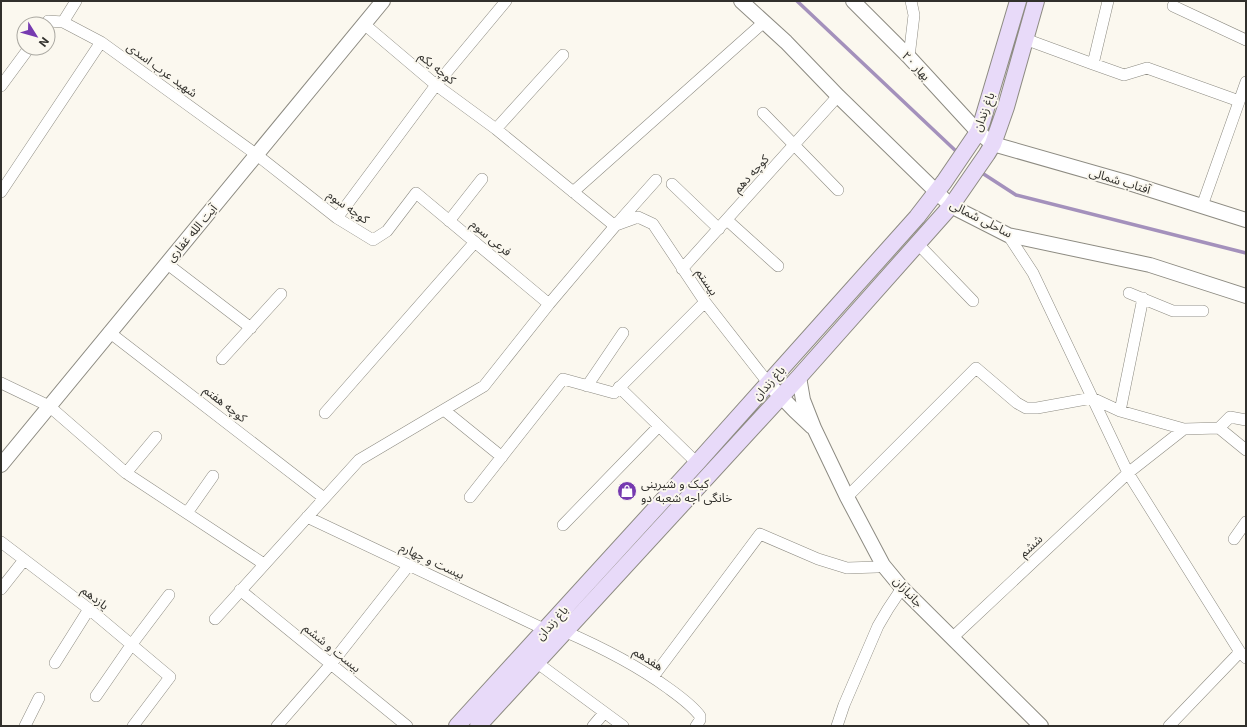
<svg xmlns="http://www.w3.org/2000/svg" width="1247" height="727" viewBox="0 0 1247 727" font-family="Inter,'Noto Sans Arabic',sans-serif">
  <rect width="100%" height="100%" fill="#fbf8ef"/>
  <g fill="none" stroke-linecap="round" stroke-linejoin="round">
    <path stroke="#a491bc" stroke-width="3.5" d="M797,1L958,153
      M979,171L1016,195L1246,253"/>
    <g stroke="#8d8b82" stroke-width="12">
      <path id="minor" d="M1108,1L1093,64L1124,75L1147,68L1239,101
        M1173,6L1246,40
        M63,22L76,1
        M46,24L48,21L63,22L101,42L257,155L337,218L373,240L387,231L416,193L549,304
        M364,24L436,85L496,129L615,226
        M1025,39L1093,64
        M909,57L914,15L911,1
        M1,86L29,48
        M763,113L838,190
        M496,129L563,55
        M672,184L719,229
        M1,192L101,42
        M573,192L764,22
        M1202,206L1246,82
        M337,218L436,85L506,1
        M727,220L778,266
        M449,221L482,179
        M616,225L638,217L653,224L705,302L769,384
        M1008,235L1033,273L1128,473L1240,652L1246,658
        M917,243L973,301
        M166,263L251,328
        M682,269L838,96
        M1129,293L1173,311H1203
        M109,332L324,498
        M222,359L281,294
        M1,383L49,406L126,473L264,564
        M587,386L623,333
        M619,387L697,463
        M444,410L502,457
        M1120,411L1143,298
        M325,413L475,242
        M1219,428L1246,450
        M126,473L156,437
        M470,497L563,379L614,393L705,302
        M847,497L976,368L1017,403L1026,408H1037L1092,398L1120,411L1184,429
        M187,513L213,476
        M307,517L546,630
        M563,525L659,426
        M1234,539L1246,522
        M1,542L89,609L170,677L133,726
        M1,589L24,560
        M240,590L407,726
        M215,619L359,460L484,386L549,304L615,226L656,180
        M564,631C601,647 635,664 668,688C679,696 692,705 700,716V720L696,726
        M952,638L1128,473L1184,429L1219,428L1230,417L1246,420
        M536,662L623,726
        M55,663L89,609
        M653,677L760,534L818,559L847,568L877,567L883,565
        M96,696L132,644L169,595
        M25,726L39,698
        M277,726L331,664L409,565
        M593,726L604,713
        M837,726L844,705L878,626L888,609L902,588
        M1169,726L1240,652"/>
    </g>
    <g stroke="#8d8b82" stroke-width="16">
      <path id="tertiary" d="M741,1L786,42L838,96L951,206L1008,235L1150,265L1246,296
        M853,1L909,57L978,132L993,144L1126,182L1246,220
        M799,377L803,400L814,428L847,497L883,565L902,588L1041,726
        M769,384L795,411L812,427
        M1,465L383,1"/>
    </g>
    <g stroke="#8d8b82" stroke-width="18">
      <path id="secondary" d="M457,726L697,463L917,217L944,182L978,132L982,122L1018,1
        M478,726L799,377L951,206L987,154L993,144L1006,107L1036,1"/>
    </g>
    <use href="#minor" stroke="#fff" stroke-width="11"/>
    <use href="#tertiary" stroke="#fff" stroke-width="14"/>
    <use href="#secondary" stroke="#e8daf9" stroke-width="16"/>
  </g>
  <defs>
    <g id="shop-disc" transform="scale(1)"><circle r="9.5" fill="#763ab0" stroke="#fbf8ef"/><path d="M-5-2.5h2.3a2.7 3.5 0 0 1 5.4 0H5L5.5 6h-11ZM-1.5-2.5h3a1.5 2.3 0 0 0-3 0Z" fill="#fff"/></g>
  </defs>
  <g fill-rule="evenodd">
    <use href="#shop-disc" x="627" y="491"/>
  </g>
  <g text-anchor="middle" stroke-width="4" stroke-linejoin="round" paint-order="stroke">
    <g font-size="12" fill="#31302c" stroke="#fbf8ef">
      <text transform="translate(916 66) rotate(47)" y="4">بهار ۲۰</text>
      <text transform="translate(437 68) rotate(39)" y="4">کوچه یکم</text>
      <text transform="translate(162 70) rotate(36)" y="4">شهید عرب اسدی</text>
      <text transform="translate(984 112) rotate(-70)" y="4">باغ زندان</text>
      <text transform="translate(751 174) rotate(-48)" y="4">کوچه دهم</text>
      <text transform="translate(1120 181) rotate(17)" y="4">آفتاب شمالی</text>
      <text transform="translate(348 207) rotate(35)" y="4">کوچه سوم</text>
      <text transform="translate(981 219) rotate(27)" y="4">ساحلی شمالی</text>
      <text transform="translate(192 233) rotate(-50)" y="4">آیت الله غفاری</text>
      <text transform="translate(491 238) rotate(40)" y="4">فرعی سوم</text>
      <text transform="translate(707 282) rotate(56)" y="4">بیستم</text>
      <text transform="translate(769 383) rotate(-48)" y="4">باغ زندان</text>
      <text transform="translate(225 404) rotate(38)" y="4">کوچه هفتم</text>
      <text transform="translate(1031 546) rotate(-43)" y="4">ششم</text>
      <text transform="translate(432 561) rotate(25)" y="4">بیست و چهارم</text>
      <text transform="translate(908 592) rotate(47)" y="4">جانبازان</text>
      <text transform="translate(95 598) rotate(38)" y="4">یازدهم</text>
      <text transform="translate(552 623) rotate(-48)" y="4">باغ زندان</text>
      <text transform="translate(332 648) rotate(39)" y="4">بیست و ششم</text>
      <text transform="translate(648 659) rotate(32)" y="4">هفدهم</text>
    </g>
    <g font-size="12" fill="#31302c" stroke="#fbf8ef" text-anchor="start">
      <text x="641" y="488">کیک و شیرینی<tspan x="641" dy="14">خانگی اجه شعبه دو</tspan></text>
    </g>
  </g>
  <rect width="1247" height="727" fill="none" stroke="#31302c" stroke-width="4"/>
  <g transform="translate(36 36) rotate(127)"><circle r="19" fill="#fbf8ef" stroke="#aaa8a1"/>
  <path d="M0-3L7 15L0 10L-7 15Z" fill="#763ab0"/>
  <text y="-6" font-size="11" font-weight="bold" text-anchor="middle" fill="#31302c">N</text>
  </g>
</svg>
